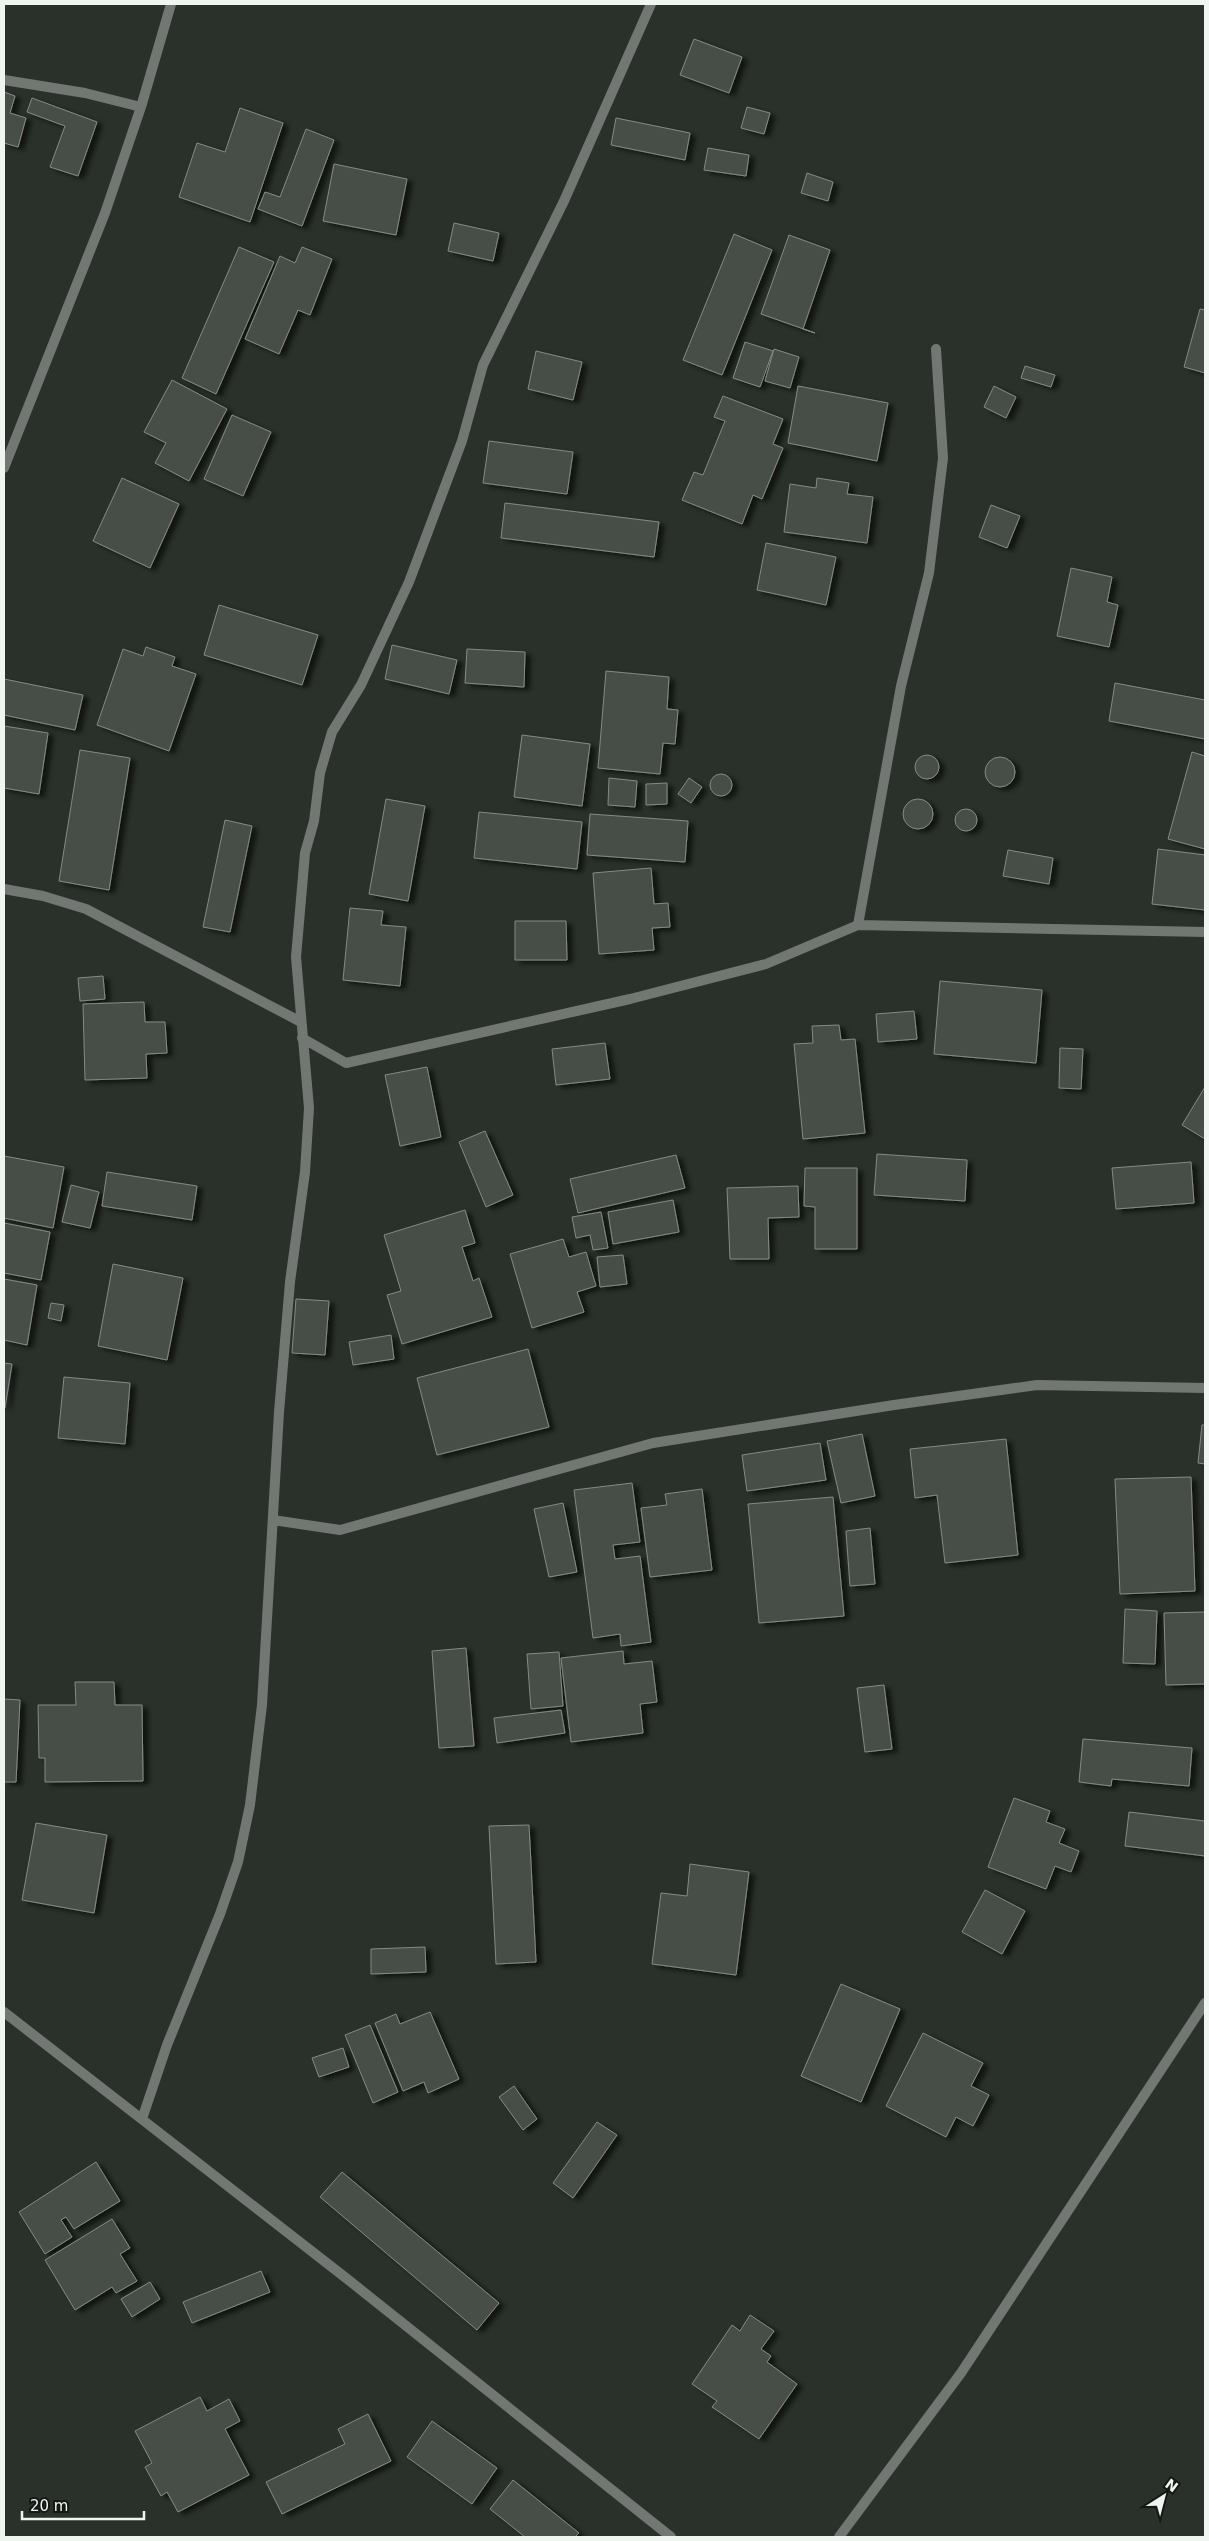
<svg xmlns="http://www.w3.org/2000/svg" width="1209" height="2541" viewBox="0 0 1209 2541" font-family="'DejaVu Sans',sans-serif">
  <defs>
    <filter id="shadow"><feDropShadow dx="5.5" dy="3" stdDeviation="2.5" flood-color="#0009"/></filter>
  </defs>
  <rect width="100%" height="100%" fill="#2a312a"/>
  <path fill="#464d46" stroke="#848b83" filter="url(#shadow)" d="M694,39L742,57L729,93L680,75Z
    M4,92L15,96L10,113L26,118L18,147L4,143Z
    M32,98L97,122L78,176L50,167L65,126L27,112Z
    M747,107L770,113L764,134L741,128Z
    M240,108L283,123L250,222L179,197L197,143L225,152Z
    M616,118L690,133L685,160L611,145Z
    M306,129L334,140L302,226L258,209L265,192L280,197Z
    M708,148L749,155L746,176L704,170Z
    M334,164L407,179L396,235L323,221Z
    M807,173L833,182L828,201L801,193Z
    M454,223L499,233L493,261L448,251Z
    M734,234L772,250L722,375L683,360Z
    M789,235L830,250L803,329L815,333L761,314Z
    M239,247L274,262L216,394L182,378Z
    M302,247L332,259L310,315L298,310L279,354L245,339L280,256L295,263Z
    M1200,309L1205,310V373L1184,367Z
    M745,342L773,351L760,387L733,378Z
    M774,349L799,357L790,388L765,381Z
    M536,351L582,362L573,400L528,389Z
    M1025,366L1055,375L1051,387L1021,378Z
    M172,380L227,409L189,481L155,463L166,443L144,432Z
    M798,386L888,403L877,461L788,443Z
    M994,386L1016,397L1006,418L984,407Z
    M723,396L783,419L773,444L783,448L762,499L753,495L742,524L682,500L694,472L703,475L725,421L714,417Z
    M232,415L271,432L243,496L204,479Z
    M489,441L573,452L567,494L483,483Z
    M122,478L179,504L150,568L93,541Z
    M817,478L849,483L847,494L873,497L867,543L784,532L790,484L816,488Z
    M505,503L659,522L654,557L501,538Z
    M991,505L1020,516L1007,548L979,537Z
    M766,543L836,557L826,605L757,590Z
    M1071,568L1112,577L1107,602L1118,605L1109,647L1057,636Z
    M219,605L318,635L302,685L204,655Z
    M392,645L457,660L449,694L385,679Z
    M146,647L175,657L172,666L196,674L169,751L97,725L123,649L143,656Z
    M467,649L525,652L524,687L465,683Z
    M606,671L669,677L667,709L678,710L675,744L663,743L660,774L598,768Z
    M4,679L83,695L75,730L4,715Z
    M1115,683L1205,700V739L1109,721Z
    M4,726L48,733L39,794L4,788Z
    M522,735L590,744L582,806L514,797Z
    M80,750L130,758L109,890L59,881Z
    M1192,752L1205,756V849L1168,839Z
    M915 767a12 12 0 1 1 24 0a12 12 0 1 1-24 0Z
    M985 772a15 15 0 1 1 30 0a15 15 0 1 1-30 0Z
    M710 785a11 11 0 1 1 22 0a11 11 0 1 1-22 0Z
    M609,778L637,781L635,807L608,805Z
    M689,778L702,787L691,803L678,794Z
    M667,783V804L646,805V784Z
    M903 814a15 15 0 1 1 30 0a15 15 0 1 1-30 0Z
    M386,799L425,806L408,901L369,894Z
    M955 820a11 11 0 1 1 22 0a11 11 0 1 1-22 0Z
    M479,812L582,822L577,869L474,858Z
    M590,814L688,821L685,862L587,855Z
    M225,820L252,826L230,932L203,927Z
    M1158,849L1205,855V910L1152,904Z
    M1008,850L1053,858L1049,884L1003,876Z
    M651,868L654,904L668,903L670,927L652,928L654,950L599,954L593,873Z
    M350,908L383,911L381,925L406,927L400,986L343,980Z
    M515,921H566L567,960H515Z
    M103,976L105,999L80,1001L78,978Z
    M940,981L1042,990L1036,1063L934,1054Z
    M144,1002L145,1022H165L167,1053L146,1054L147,1078L85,1080L83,1004Z
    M914,1011L917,1039L878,1042L876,1014Z
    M839,1025L841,1040L855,1039L865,1133L803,1139L794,1044L813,1043L812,1026Z
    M605,1043L610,1079L556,1085L552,1049Z
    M1060,1048L1083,1049L1081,1089L1059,1088Z
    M427,1067L441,1137L400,1146L385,1075Z
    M1205,1087V1139L1182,1125Z
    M485,1131L513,1195L486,1207L459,1142Z
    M877,1154L967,1160L965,1201L874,1195Z
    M676,1155L685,1188L578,1213L570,1179Z
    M4,1156L64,1167L53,1228L4,1218Z
    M1191,1162L1194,1203L1116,1209L1112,1168Z
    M805,1168H857V1249H815V1207L804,1206Z
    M107,1172L197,1186L192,1220L102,1206Z
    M71,1185L99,1192L90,1228L62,1222Z
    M798,1186L799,1217L768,1218L769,1259H730L727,1188Z
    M673,1200L679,1232L613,1244L608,1212Z
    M465,1210L475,1243L462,1247L473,1281L479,1278L492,1317L402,1344L387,1295L401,1291L384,1235Z
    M601,1212L608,1248L593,1250L590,1235L576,1238L572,1217Z
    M4,1223L50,1232L41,1280L4,1273Z
    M563,1239L569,1257L586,1252L596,1286L577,1292L584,1312L532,1328L510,1254Z
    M623,1255L627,1284L600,1287L597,1257Z
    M113,1264L183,1278L167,1360L98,1346Z
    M4,1279L37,1285L27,1345L4,1340Z
    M296,1299L329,1301L325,1355L292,1353Z
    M51,1303L64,1305L61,1321L48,1318Z
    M391,1335L394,1359L353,1365L349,1342Z
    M528,1349L549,1427L437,1455L417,1378Z
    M4,1363L12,1364L5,1408L4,1407Z
    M64,1377L130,1383L125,1444L58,1438Z
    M1202,1425H1205V1464L1198,1463Z
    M862,1434L875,1496L841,1503L827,1441Z
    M1006,1439L1018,1555L945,1563L937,1495L915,1498L910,1449Z
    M820,1443L826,1480L747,1491L742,1455Z
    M1191,1477L1195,1591L1120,1594L1115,1479Z
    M632,1483L640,1542L613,1545L615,1559L640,1556L651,1642L621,1646L620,1634L593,1638L574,1490Z
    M702,1489L712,1570L650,1577L641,1508L667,1505L665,1494Z
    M833,1497L844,1616L759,1623L748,1504Z
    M563,1503L577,1572L549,1577L534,1509Z
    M870,1528L875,1584L850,1586L846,1531Z
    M1125,1609L1157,1611L1155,1664L1123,1663Z
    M1205,1612V1684L1166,1685L1164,1613Z
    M466,1648L474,1746L439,1748L432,1651Z
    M623,1651L624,1664L652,1661L657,1702L640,1704L643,1733L571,1742L561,1658Z
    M559,1652L563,1706L531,1709L527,1654Z
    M75,1682H114L115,1705H142L143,1781L45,1782V1758H39L38,1705H76Z
    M884,1685L892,1749L865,1752L857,1688Z
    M4,1699L20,1700L16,1782H4Z
    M561,1710L565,1733L497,1743L494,1718Z
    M1083,1739L1192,1748L1189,1786L1112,1779L1111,1786L1079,1782Z
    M1014,1798L1050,1811L1046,1822L1065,1829L1059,1843L1079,1851L1071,1872L1055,1866L1046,1889L988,1867Z
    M1129,1812L1205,1821V1856L1125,1846Z
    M36,1823L107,1835L94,1913L22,1900Z
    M529,1825L536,1962L496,1964L489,1826Z
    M690,1864L749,1872L736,1975L652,1964L661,1893L687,1896Z
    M985,1890L1025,1911L1002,1954L962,1932Z
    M425,1947L426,1972L371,1974V1949Z
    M841,1984L900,2009L861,2102L801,2076Z
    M430,2012L459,2079L428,2093L424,2082L403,2091L375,2023L396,2014L400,2024Z
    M370,2025L398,2092L373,2103L345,2035Z
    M923,2033L983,2063L971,2086L989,2095L973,2126L956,2117L946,2137L886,2106Z
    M343,2048L349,2067L319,2077L312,2058Z
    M514,2086L537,2119L523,2130L499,2097Z
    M597,2122L617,2135L573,2198L553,2183Z
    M96,2162L120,2201L74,2229L66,2217L61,2220L72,2237L45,2254L19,2212Z
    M342,2172L499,2303L477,2330L320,2197Z
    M112,2219L130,2248L120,2254L137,2281L116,2293L112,2287L75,2310L45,2260Z
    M261,2271L270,2292L192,2323L183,2302Z
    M150,2282L160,2299L132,2317L121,2299Z
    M750,2315L774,2331L761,2349L771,2356L767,2362L797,2384L759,2439L712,2407L717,2401L692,2384L732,2325L740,2331Z
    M200,2397L207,2411L229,2399L240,2421L225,2429L249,2475L178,2512L167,2492L161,2496L145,2467L152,2463L135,2431Z
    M368,2414L391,2461L282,2514L266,2482L345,2444L338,2429Z
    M432,2421L497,2468L472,2504L407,2457Z
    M513,2480L579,2533L575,2537H525L490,2509Z"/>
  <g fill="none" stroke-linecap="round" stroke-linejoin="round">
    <path stroke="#737773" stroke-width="10" d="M4,80L85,93L141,107
      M4,468L105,213L141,107L171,4
      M4,889L43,896L86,909L301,1022
      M858,925L901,686L929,573L943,458L936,349
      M302,1038L346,1063L630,999L766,964L858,925L1205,932
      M273,1520L340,1530L653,1443L894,1405L1037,1385L1205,1388
      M4,2012L346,2278L671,2537
      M142,2119L167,2045L220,1914L238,1862L250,1805L262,1705L279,1412L290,1282L305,1172L309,1108L296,957L305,853L314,821L320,773L332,732L361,685L409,582L462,441L483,365L564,201L651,4
      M839,2537L961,2373L1205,2003"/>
  </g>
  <rect width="1209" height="2541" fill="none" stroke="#f1f5f1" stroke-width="10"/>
  <g transform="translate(1164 2496) rotate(36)" stroke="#151815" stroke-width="4" paint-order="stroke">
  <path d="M0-4L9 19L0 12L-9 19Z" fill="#f1f5f1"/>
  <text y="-8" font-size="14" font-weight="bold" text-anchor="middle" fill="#f1f5f1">N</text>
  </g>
  <path d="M22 2511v8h122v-8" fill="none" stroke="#f1f5f1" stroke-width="2.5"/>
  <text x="30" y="2511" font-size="15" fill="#f1f5f1" stroke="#151815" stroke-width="4" paint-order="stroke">20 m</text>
</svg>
